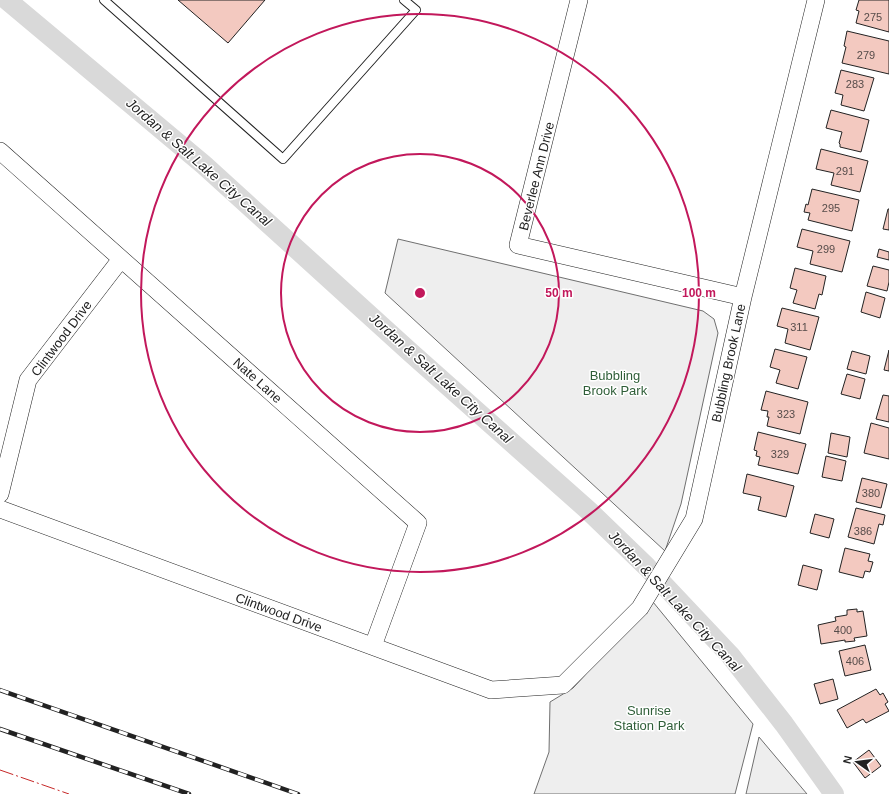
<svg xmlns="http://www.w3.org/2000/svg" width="889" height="794" viewBox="0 0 889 794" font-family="Helvetica,sans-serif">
  <rect width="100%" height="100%" fill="#fff"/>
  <path fill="#eee" stroke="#6f6f6f" d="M398,239L703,311L714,319L718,333L681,504L665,551L385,293Z
    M653,602L753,724L735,794H534L549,752L550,702L573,688Z
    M759,737L807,794H746Z"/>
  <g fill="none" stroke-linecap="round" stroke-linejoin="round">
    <path stroke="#d9d9d9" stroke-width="20" d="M7,0L204,165L410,352L589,511L647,567L730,655L784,724L834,794"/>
  </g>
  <path fill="#f3c9c0" stroke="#222" d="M178,0H265L228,43Z
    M859,0H889V32L856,23L859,11L856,10Z
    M847,31L889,41V74L842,63L846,47L844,46Z
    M841,70L874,78L864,111L841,105L843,95L835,93Z
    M831,110L869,120L861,152L840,147V144L839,143L842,132L826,128Z
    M821,149L868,161L860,192L831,185L834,173L816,169Z
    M812,189L859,200L852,231L808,220L810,213L804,212L806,204L808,205Z
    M888,209H889V230L883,229Z
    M802,229L850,241L842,272L810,264L813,251L797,247Z
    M879,249L889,252V260L877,257Z
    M873,266L889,270V282L887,291L867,286Z
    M795,268L826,276L822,295L819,294L815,309L793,303L797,290L790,288Z
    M866,292L885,298L880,318L861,312Z
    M782,308L819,317L810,350L785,343L788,329L777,326Z
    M775,349L807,357L798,389L776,383L780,370L770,367Z
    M889,350V371L884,370Z
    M852,351L870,356L866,374L847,369Z
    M847,374L865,379L860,399L841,394Z
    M766,391L808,402L800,434L767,426L769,417H767L768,411L761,410Z
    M883,395L889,396V422L876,419Z
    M871,423L889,428V459L864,453Z
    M758,432L806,444L798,474L758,465L760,457L756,456L757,451L754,450Z
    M831,433L850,437L847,457L828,453Z
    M826,456L846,461L842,481L822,477Z
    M747,474L794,486L786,517L758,510L761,497L743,493Z
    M862,478L887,484L881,508L856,502Z
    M856,508L885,515L883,525L879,524L874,544L848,537Z
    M815,514L834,519L829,538L810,533Z
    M845,548L870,554L868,561L873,562L870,572L865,571L863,578L839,572Z
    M803,565L822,570L817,590L798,585Z
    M857,609V612L863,611L867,636L854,638L855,641L845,642V640L821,644L818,625L836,621L835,617L847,615V610Z
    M865,645L871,670L845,676L839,651Z
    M833,679L838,699L820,704L814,684Z
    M876,689L880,695L883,693L888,702L885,704L889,711L866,723L863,719L847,728L837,710Z
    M869,750L881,766L865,778L853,762Z"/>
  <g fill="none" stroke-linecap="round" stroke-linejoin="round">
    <g stroke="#222" stroke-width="10">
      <path id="lane" d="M104,0L283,159L416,10L404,0"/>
    </g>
    <g stroke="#222" stroke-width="18">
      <path id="street" d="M579,0L518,245L743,297
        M0,151L418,523L373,646
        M0,494L28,380L121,259
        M0,509L491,690L563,685L640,608L694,519L743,297L816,0"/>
    </g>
    <use href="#lane" stroke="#fff" stroke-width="8"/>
    <use href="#street" stroke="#fff" stroke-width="17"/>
    <g stroke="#222" stroke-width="4.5">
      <path id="rail" d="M0,690L298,794
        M0,729L189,794"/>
    </g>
    <use href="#rail" stroke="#fff" stroke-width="3" stroke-dasharray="9" stroke-linecap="butt"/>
    <path stroke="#c62828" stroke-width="1" stroke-dasharray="14 3 2 3" stroke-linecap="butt" d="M0,770L69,794"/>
  </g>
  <g fill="none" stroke="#c2185b" stroke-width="2">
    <circle cx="420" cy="293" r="139"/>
    <circle cx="420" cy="293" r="279"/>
  </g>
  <g text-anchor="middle" stroke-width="3" stroke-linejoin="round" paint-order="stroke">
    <g font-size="11" fill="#564c4a">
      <text x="873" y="21">275</text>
      <text x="866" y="59">279</text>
      <text x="855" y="88">283</text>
      <text x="845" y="175">291</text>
      <text x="831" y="212">295</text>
      <text x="826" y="253">299</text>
      <text x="799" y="331">311</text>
      <text x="786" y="418">323</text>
      <text x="780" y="458">329</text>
      <text x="871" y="497">380</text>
      <text x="863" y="535">386</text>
      <text x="843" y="634">400</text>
      <text x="855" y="665">406</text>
    </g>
    <g font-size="13" fill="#222" stroke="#fff">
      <text transform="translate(536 176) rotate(-76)" y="5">Beverlee Ann Drive</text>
      <text transform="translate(61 338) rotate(-53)" y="5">Clintwood Drive</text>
      <text transform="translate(728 363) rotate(-78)" y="5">Bubbling Brook Lane</text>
      <text transform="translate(258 380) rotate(42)" y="5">Nate Lane</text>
      <text transform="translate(279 612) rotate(20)" y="5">Clintwood Drive</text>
    </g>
    <g font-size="13" fill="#2f5e38" stroke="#fff">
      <text x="615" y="380">Bubbling<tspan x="615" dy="15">Brook Park</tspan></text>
      <text x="649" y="715">Sunrise<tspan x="649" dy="15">Station Park</tspan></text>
    </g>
    <g font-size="14" font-style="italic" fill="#222" stroke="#fff">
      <text transform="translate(199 162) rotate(41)" y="5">Jordan &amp; Salt Lake City Canal</text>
      <text transform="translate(441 378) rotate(42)" y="5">Jordan &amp; Salt Lake City Canal</text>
      <text transform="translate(675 601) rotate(47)" y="5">Jordan &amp; Salt Lake City Canal</text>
    </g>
  </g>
  <circle cx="420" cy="293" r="6" fill="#c2185b" stroke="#fff" stroke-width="2"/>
  <g font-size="12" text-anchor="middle" font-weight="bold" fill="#c2185b" stroke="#fff" stroke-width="3" stroke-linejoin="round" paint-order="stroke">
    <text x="559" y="297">50 m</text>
    <text x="699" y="297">100 m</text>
  </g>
  <g transform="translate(857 762) rotate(284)" stroke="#ffffff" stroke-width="3" paint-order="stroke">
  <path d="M0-3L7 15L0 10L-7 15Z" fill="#222222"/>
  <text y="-6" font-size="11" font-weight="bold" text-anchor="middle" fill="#222222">N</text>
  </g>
</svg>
